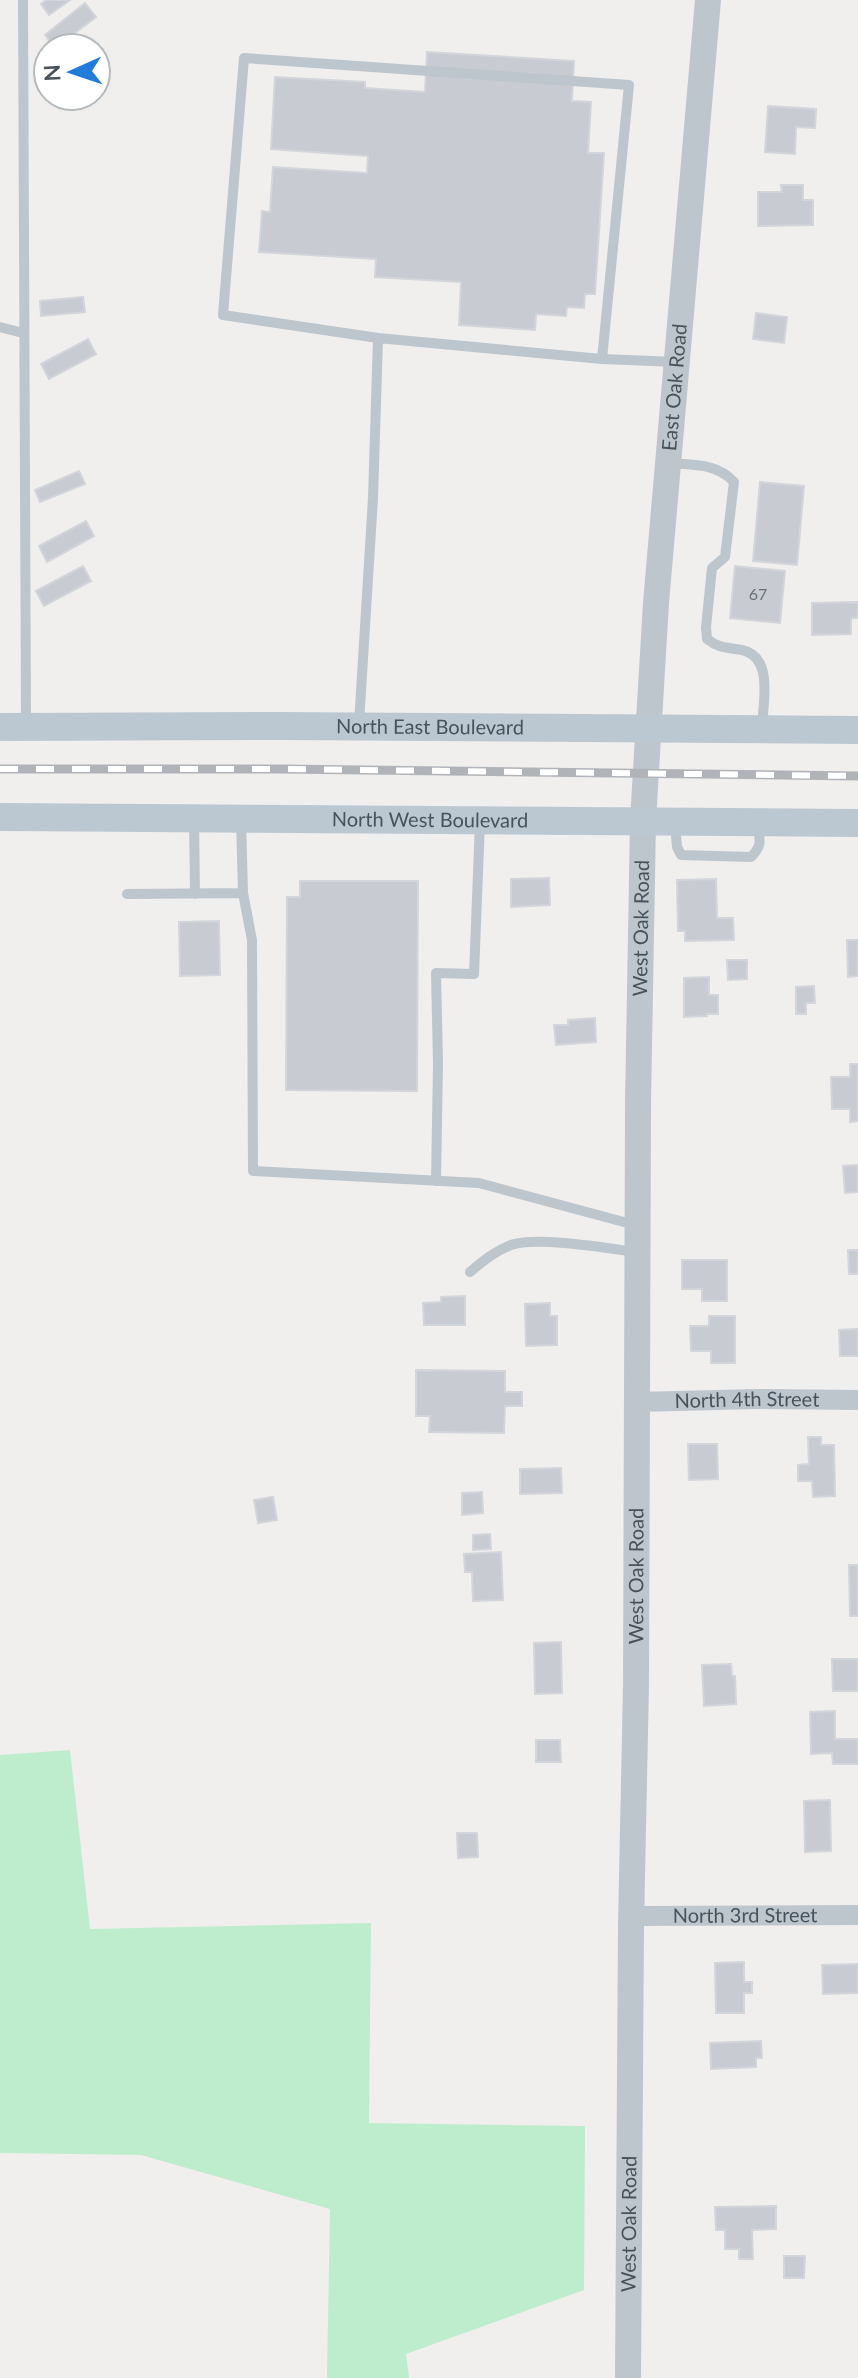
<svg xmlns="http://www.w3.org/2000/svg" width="858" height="2378" viewBox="0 0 858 2378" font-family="Lato,sans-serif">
  <rect width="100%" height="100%" fill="#f1eeee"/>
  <path fill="#beedcd" d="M70,1750L90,1929L371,1923L369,2123L585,2126L584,2290L406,2354L409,2378H327L330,2209L141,2155L0,2153V1755Z"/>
  <path fill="#c8cbd1" stroke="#d2d5d9" stroke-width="2" d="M46,0H70L49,15L41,4Z
    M85,3L96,17L55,48L45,35Z
    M427,52L574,61L572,101L591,102L588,153H604L595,294H585L584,308L567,307L566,316L536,314L535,330L459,325L461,282L375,277L376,259L259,252L262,211L270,212L273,167L367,173L368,156L271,149L275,77L365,82V88L425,92Z
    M48,61V78L40,67Z
    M768,106L816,109L815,128L796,127L795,154L765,152Z
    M781,185H803V200H813V225L758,226V192H782Z
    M83,297L85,312L41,316L40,301Z
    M756,313L787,317L784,343L753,339Z
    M88,339L96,354L49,379L41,364Z
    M79,471L85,484L40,502L35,490Z
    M760,482L804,486L797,565L753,561Z
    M86,521L94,536L47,562L39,546Z
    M83,566L91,581L44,606L36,591Z
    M735,566L785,571L780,623L730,618Z
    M858,602V618H851V634L812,635V603Z
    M549,878L550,905L511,907V879Z
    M716,879L717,918H733L734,940L685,941V931H678L677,880Z
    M300,881H418L417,1091L286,1090L287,897H300Z
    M219,921L220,975L180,976L179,922Z
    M847,940H858V976L848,977Z
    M727,960H747V979L728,980Z
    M709,977V995H718V1014H707V1016L684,1017V978Z
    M814,986L815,1003H806V1014H796V987Z
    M595,1018L596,1042L556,1045L554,1025H568V1020Z
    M850,1064H858V1121L850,1122V1109H832L831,1077H850Z
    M858,1165V1192L845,1193L843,1166Z
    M848,1250H858V1274H849Z
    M682,1260H727V1301H702V1289H682Z
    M465,1296V1325H424L423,1303L441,1302V1297Z
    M550,1303V1316H557V1345L526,1346L525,1304Z
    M709,1316H735V1363H711V1351H691L690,1326H709Z
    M858,1329V1356H840L839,1330Z
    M416,1370L505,1371V1392H522V1406H505L504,1433L429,1432L430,1416H416Z
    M808,1437H821V1445H834L835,1496L813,1497L812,1481H798V1465L809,1464Z
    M688,1444H717L718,1479L689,1480Z
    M561,1468L562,1493L520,1494V1469Z
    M482,1492L483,1513L462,1515V1493Z
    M273,1497L277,1520L258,1523L254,1500Z
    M490,1534L491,1549L473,1550V1535Z
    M501,1552L503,1600L473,1601L472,1572H465L464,1554Z
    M849,1565H858V1616H850Z
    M561,1642L562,1693L535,1694L534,1643Z
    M832,1659H858V1691H833Z
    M731,1664L732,1676H735L736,1704L704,1706L702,1665Z
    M835,1711V1739H858V1764H833L832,1753L811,1754L810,1712Z
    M536,1740H560L561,1762H536Z
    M830,1800L831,1851L805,1852L804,1801Z
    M457,1833H477L478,1857L458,1858Z
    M744,1962V1982H752V1993H744V2013H716L715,1963Z
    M858,1964V1993L823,1994L822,1965Z
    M761,2041L762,2058H756V2067L711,2069L710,2043Z
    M776,2206V2229L752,2230L753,2259H739V2249H725V2230H716L715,2207Z
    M784,2256H805L804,2278H784Z"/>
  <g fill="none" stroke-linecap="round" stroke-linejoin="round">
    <path stroke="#bdc6cd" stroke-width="10" d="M23,0L26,724
      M0,327L23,333
      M378,338L223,315L244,58L629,85L602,359
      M669,463C693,465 717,463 734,482L725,557L712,568L706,627L707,639C720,649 726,647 742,650C774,657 763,703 762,727
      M359,723L373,498L378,338L602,359L676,362
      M194,820L195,894
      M241,820L243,893L252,940L253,1171L479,1183L635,1225
      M675,824L677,847L681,855L751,857C763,845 760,840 757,824
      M127,894L243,893
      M436,1181L438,1063L436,973L474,974L480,822
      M470,1272C483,1261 495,1251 511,1245C535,1236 607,1248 635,1252"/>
    <g stroke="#bdc6cd" stroke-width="20">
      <path id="s1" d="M637,1402L757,1399L858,1400"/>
      <path id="s2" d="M631,1916L858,1915"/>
    </g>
    <path stroke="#bdc6cd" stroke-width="26" id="s3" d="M628,2378L631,1926L636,1685L638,1104L643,821L656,603L708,0"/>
    <g stroke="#bcc8d1" stroke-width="28">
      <path id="s4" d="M0,727L281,726L858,730"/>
      <path id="s5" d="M0,817L858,823"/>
    </g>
    <g stroke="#b0b4b8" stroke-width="9">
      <path id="rail" d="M0,769H282L858,776"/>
    </g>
    <use href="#rail" stroke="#fff" stroke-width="6" stroke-dasharray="18" stroke-linecap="butt"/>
  </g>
  <g text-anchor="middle" stroke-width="6" stroke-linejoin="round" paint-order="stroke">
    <g font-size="16" fill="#677078">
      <text x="758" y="600">67</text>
    </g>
    <g font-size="20" fill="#47525b" stroke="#fff">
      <text dy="7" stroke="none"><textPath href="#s3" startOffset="1992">East Oak Road</textPath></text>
      <text dy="7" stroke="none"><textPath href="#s4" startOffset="430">North East Boulevard</textPath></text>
      <text dy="7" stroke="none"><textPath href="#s5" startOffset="430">North West Boulevard</textPath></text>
      <text dy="7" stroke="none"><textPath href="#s3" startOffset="1450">West Oak Road</textPath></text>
      <text dy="7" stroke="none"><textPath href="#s1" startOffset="110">North 4th Street</textPath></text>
      <text dy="7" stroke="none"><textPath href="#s3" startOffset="802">West Oak Road</textPath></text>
      <text dy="7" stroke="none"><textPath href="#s2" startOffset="114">North 3rd Street</textPath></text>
      <text dy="7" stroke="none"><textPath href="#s3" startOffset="154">West Oak Road</textPath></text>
    </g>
  </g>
  <g transform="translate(72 72) rotate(267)"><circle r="38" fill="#ffffff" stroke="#b5babd" stroke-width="2"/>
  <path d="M0-6L14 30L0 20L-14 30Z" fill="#217bd8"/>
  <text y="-12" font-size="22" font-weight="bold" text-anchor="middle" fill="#47525b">N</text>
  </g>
</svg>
